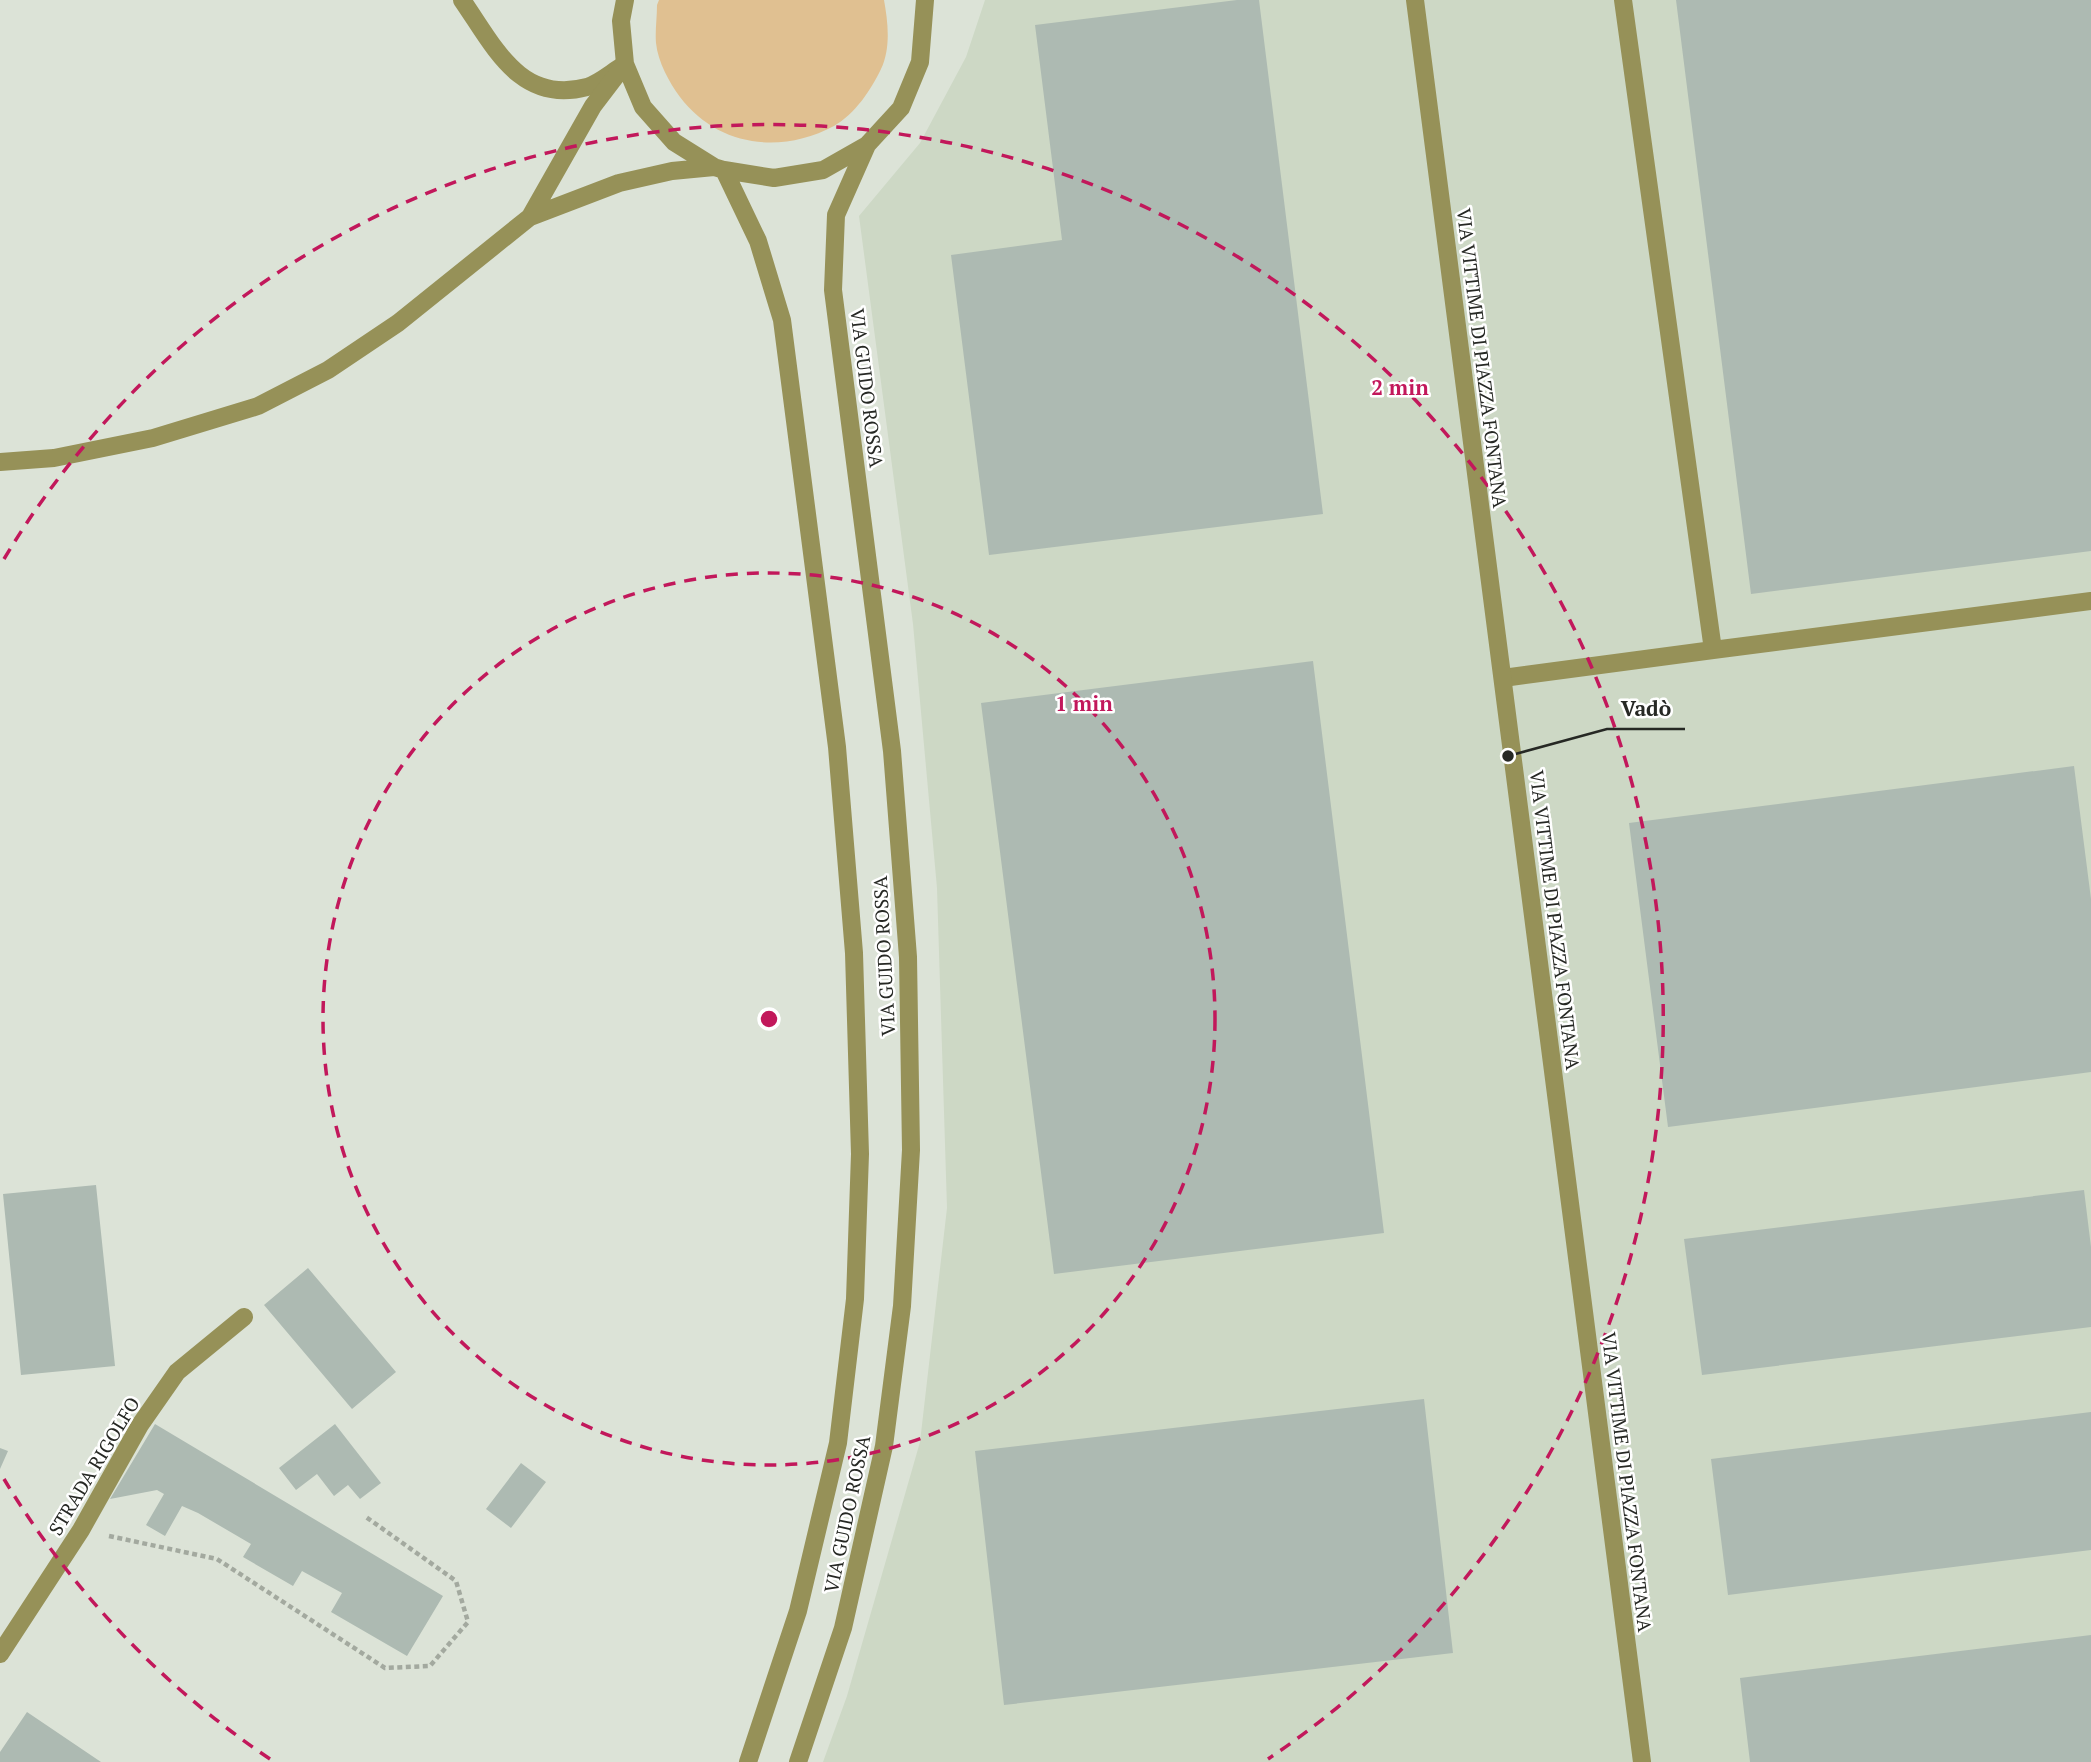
<svg xmlns="http://www.w3.org/2000/svg" width="2091" height="1762" viewBox="0 0 2091 1762" font-family="'PT Serif',serif">
  <rect width="100%" height="100%" fill="#dce3d7"/>
  <path fill="#cdd8c5" d="M985,0H2091V1762H823L847,1696L920,1442L947,1208L937,888L913,624L859,216L920,143L966,57Z"/>
  <path fill="#e0c091" d="M659,0H884C888,22 891,48 881,69C871,90 855,114 834,126C780,155 717,146 680,97C669,82 658,62 656,43C655,31 657,18 657,5Z"/>
  <path fill="#adbab2" d="M1237,0H1259L1323,514L989,555L951,255L1062,240L1035,25Z
    M1676,0H2091V551L1751,594Z
    M1313,661L1384,1233L1054,1274L981,703Z
    M2074,766L2091,899V1072L1668,1127L1629,823Z
    M96,1185L115,1366L21,1375L3,1194Z
    M2084,1190L2091,1247V1327L1702,1375L1684,1239Z
    M308,1268L396,1372L352,1409L264,1305Z
    M1424,1399L1453,1653L1004,1705L975,1451Z
    M2091,1412V1550L1728,1595L1711,1459Z
    M155,1424L443,1596L407,1656L331,1612L342,1593L302,1571L293,1586L243,1557L251,1544L198,1513L182,1506L165,1536L146,1525L164,1494L157,1490L110,1499Z
    M335,1424L381,1483L360,1499L348,1485L334,1496L317,1474L296,1490L279,1468Z
    M0,1448L8,1451L0,1469Z
    M521,1463L546,1482L511,1528L486,1509Z
    M2091,1635V1762H1750L1740,1678Z
    M27,1712L101,1762H0V1752Z"/>
  <g fill="none" stroke-linecap="round" stroke-linejoin="round">
    <path stroke="#a3a99f" stroke-width="4.5" stroke-dasharray="5 3.5" stroke-linecap="butt" d="M109,1536L217,1559L385,1668L430,1666L468,1622L456,1581L366,1517"/>
    <path stroke="#969158" stroke-width="18" d="M462,0C494,46 520,105 587,87C600,83 613,71 624,65
      M1623,0L1713,650L2091,601
      M1503,678L1713,650"/>
    <path stroke="#969158" stroke-width="18" d="M1415,0L1642,1762
      M0,1654L81,1530L140,1425L177,1372L244,1317"/>
    <path stroke="#969158" stroke-width="18" d="M625,0L621,21L625,64L643,107L674,142L714,167L724,170L774,178L823,170L867,145L901,108L920,62L925,0
      M724,170L758,241L782,320L837,747L854,953L860,1154L855,1299L838,1443L798,1611L748,1762
      M530,217L593,106L625,64
      M0,462L54,458L153,438L258,406L328,370L398,323L530,217L619,183L672,171L714,167
      M798,1762L843,1628L884,1446L902,1306L911,1150L908,957L892,751L833,290L836,215L867,145"/>
  </g>
  <g fill="none" stroke="#c2185b" stroke-width="3.5" stroke-dasharray="12 9">
    <circle cx="769" cy="1019" r="446"/>
    <path d="M270 1759A893 893 0 0 1 4 1479M4 559A893 893 0 1 1 1268 1759"/>
  </g>
  <g text-anchor="middle" stroke-width="5" stroke-linejoin="round" paint-order="stroke">
    <g font-size="19" fill="#262824" stroke="#fff">
      <text transform="translate(1482 358) rotate(83)" y="7">VIA VITTIME DI PIAZZA FONTANA</text>
      <text transform="translate(867 388) rotate(83)" y="7">VIA GUIDO ROSSA</text>
      <text transform="translate(1555 920) rotate(83)" y="7">VIA VITTIME DI PIAZZA FONTANA</text>
      <text transform="translate(884 956) rotate(-93)" y="7">VIA GUIDO ROSSA</text>
      <text transform="translate(94 1466) rotate(-59)" y="7">STRADA RIGOLFO</text>
      <text transform="translate(1627 1482) rotate(83)" y="7">VIA VITTIME DI PIAZZA FONTANA</text>
      <text transform="translate(847 1514) rotate(-78)" y="7">VIA GUIDO ROSSA</text>
    </g>
  </g>
  <circle cx="769" cy="1019" r="10" fill="#c2185b" stroke="#fff" stroke-width="3.5"/>
  <g font-size="21" text-anchor="middle" font-weight="bold" fill="#c2185b" stroke="#fff" stroke-width="5" stroke-linejoin="round" paint-order="stroke">
    <text x="1400" y="395">2 min</text>
    <text x="1084" y="711">1 min</text>
  </g>
  <path fill="none" stroke="#262824" stroke-width="2.5" d="M1508 756L1607 729H1685"/>
  <circle fill="#262824" stroke="#fff" stroke-width="2.5" cx="1508" cy="756" r="7"/>
  <g font-size="21" text-anchor="middle" font-weight="bold" fill="#262824" stroke="#fff" stroke-width="5" stroke-linejoin="round" paint-order="stroke">
    <text x="1646" y="716">Vadò</text>
  </g>
</svg>
